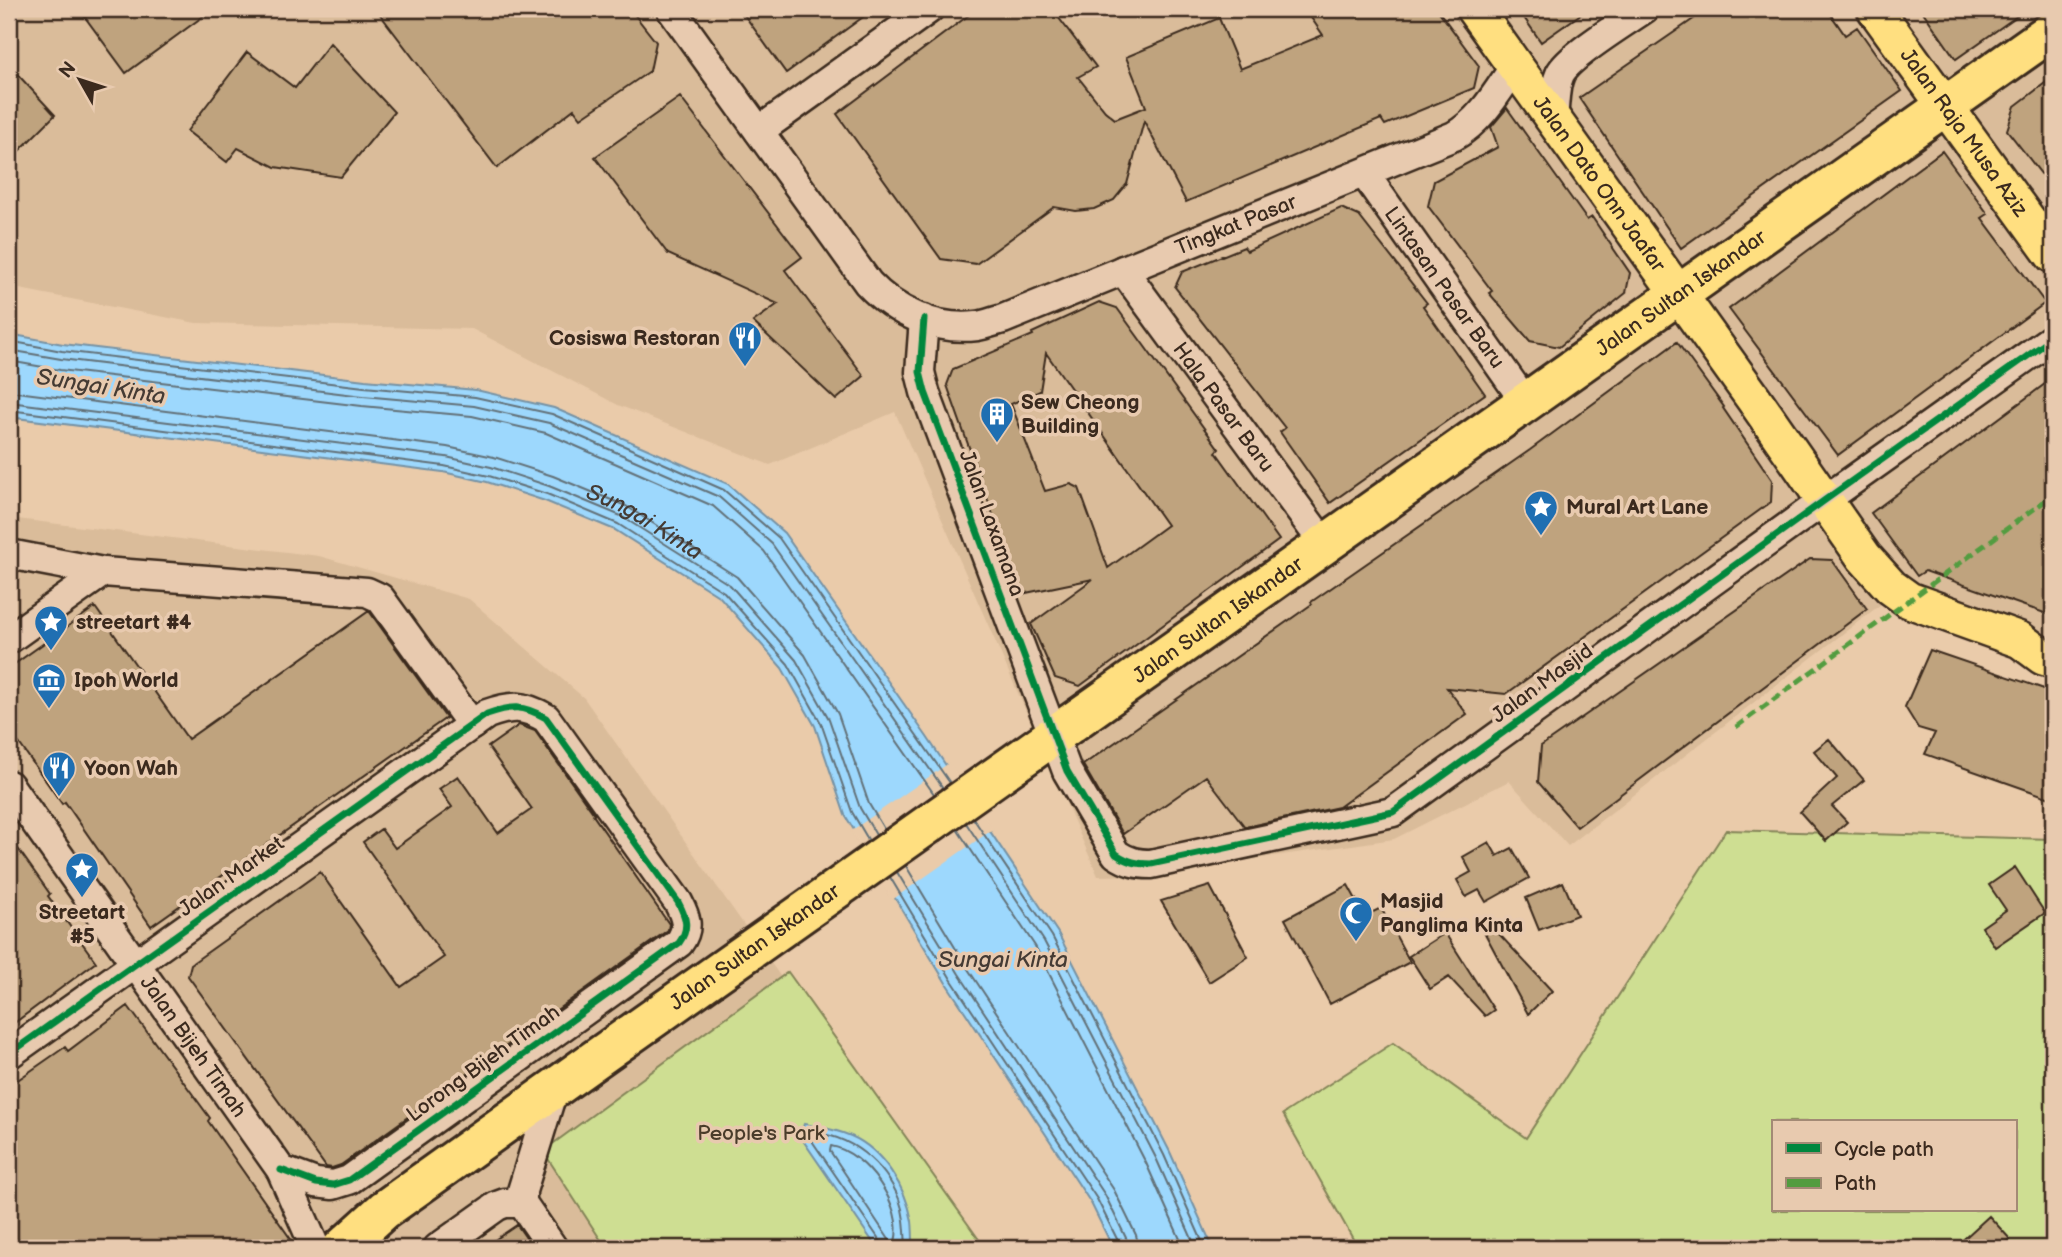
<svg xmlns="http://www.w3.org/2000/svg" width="2062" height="1257" viewBox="0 0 2062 1257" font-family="'Balsamiq Sans',sans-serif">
  <rect width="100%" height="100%" fill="#eacbaa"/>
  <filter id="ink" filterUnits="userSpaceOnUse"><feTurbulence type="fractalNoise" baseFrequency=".0143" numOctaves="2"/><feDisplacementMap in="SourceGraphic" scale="14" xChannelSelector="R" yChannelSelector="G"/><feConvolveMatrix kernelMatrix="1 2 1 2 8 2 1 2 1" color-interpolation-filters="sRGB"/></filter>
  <g filter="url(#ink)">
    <path fill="#dabc9a" d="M9,9H2053V650L1898,591L1568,846L1509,781L1394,839L1142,875L1098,876L895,412L770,465L618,405L472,329L196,323L9,287Z
      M9,518L319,556L469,599L584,698L972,1248H9Z"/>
    <path fill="#cede92" stroke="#848458" stroke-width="2" fill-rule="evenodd" d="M1726,830L2053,839V1248H1358L1283,1114L1393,1043L1526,1138ZM1773,1122H2015V1210H1773Z
      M788,972L985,1248H606L543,1151Z"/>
    <path fill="#9dd8fd" stroke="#7692a4" stroke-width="2" d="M9,334L63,344L365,380L476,390L554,408L728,484L784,533L927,737L1058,933L1170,1152L1213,1248H1113L1091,1203L946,983L845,815L815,726L782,668L720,597L615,530L545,501L487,482L443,472L9,417Z
      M804,1124C820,1127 836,1129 851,1136C883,1150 906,1188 912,1221C913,1230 913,1239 913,1248H877L800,1136Z"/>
    <path fill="#eacbaa" d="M949,763L993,829L892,900L851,831Z"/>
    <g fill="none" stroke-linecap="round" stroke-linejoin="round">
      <g stroke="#627077" stroke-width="2">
        <path d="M9,341L62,351L364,387L475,397L552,414L724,490L779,538L950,783"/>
        <path d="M9,350L61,359L363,396L474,406L549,423L719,497L772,544L943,788"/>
        <path d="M9,361L60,370L362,406L472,416L546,433L713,506L764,551L934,794"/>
        <path id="s1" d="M9,391L447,447L494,457L553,476L626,506L737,577L805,655L838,714L869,804L884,829"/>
        <path d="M9,402L446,457L491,467L549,486L621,516L730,585L796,660L829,719L860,808L876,835"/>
        <path d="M9,410L444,466L489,476L547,494L618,524L724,592L788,664L821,723L852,812L869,841"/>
        <path d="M973,818L1052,936L1164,1155L1205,1248"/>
        <path d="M966,823L1044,941L1156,1158L1196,1248"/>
        <path d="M957,829L1035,946L1146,1163L1184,1248"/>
        <path d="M906,866L968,969L1114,1190L1136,1235L1139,1248"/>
        <path d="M897,872L959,974L1105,1195L1127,1240L1128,1248"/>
        <path d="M890,877L951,979L1097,1199L1119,1243V1248"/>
        <path d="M831,1146C866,1152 905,1207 895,1242L890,1241L830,1151Z"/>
        <path d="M882,1248L881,1242L810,1138L811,1133C850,1134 885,1164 899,1199C905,1215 905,1232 906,1248"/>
      </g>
    </g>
    <path fill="#bfa37e" stroke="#3b2a1e" stroke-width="2" fill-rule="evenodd" d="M79,9H213L126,73Z
      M376,9H630L656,42L650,71L581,118L574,109L497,168Z
      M740,9H874L786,73Z
      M977,9H1052L1096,67L1078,77L1105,111L1115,119L1146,107L1126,57L1219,18L1240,69L1323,35L1305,9H1437L1479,66L1474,88L1385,125L1381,119L1186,202L1144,121L1127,184L1114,200L1094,209L1076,211L1054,207L976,264L941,259L837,114Z
      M1518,9H1588L1541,42Z
      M1708,9H1827L1845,35L1857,27L1902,91L1681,248L1579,98Z
      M1921,9H2027L1956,59Z
      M330,43L394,112L341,177L275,167L238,148L227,162L187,131L247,52L295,88Z
      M9,65L55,115L9,161Z
      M2053,77V189L2007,130L2015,106Z
      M680,97L802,257L785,270L864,376L836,400L753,322L778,304L668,254L595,157Z
      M1507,108L1587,220L1592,217L1630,273L1626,293L1559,347L1530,341L1489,293L1492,291L1428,206L1434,181L1498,147L1491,127Z
      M1942,151L1988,214L1982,218L2045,303L1838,455L1729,309Z
      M1341,208L1359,216L1427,303L1423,306L1485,394L1330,503L1280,432L1285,428L1175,287L1182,272L1244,247L1247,251Z
      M1099,302L1117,308L1219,449L1216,452L1279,540L1080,686L1055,678L1031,624L1093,579L1021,594L947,385L953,369L1033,335L1032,333ZM1046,353L1167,525L1108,568L1079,488L1071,484L1045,491L1011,404L1040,391Z
      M1677,342L1724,407L1723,408L1772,480L1771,502L1506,694L1447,688L1467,714L1339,807L1245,827L1206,776L1123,834L1083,765L1312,604L1311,602L1530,450Z
      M2053,378V616L1925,571L1917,576L1871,513Z
      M1810,559L1832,560L1867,609L1577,827L1538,782L1541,746Z
      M95,607L188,739L369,611L446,718L151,926L65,802L62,804L9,729V668Z
      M1930,650L2053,692V799L1925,754L1935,733L1918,728L1905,707Z
      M519,725L535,731L594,814L593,815L669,924L668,930L341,1165L332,1168L326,1167L188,976L191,964L320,872L401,987L444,957L363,842L381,829L395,848L452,807L439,789L458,776L498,833L532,809L488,747Z
      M1829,739L1864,780L1832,806L1847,822L1826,841L1800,812L1837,778L1814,751Z
      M9,836L50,894L48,896L96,962L9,1027Z
      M1489,842L1497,856L1512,848L1529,878L1486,902L1479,890L1466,897L1457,880L1471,872L1463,857Z
      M2015,867L2045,913L1995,947L1982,927L2006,910L1989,885Z
      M1563,882L1577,915L1539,930L1526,898Z
      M1348,885L1365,916L1381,908L1410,962L1330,1004L1285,919Z
      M1210,886L1248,957L1209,982L1161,901Z
      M1486,920L1552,991L1528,1014L1480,924Z
      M1445,933L1494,1010L1485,1016L1449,977L1430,989L1409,956Z
      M128,1006L210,1118L208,1121L297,1248H9V1086L65,1047L68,1051Z
      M1989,1216L2010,1239L2001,1248H1954Z
      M517,1225L533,1248H483Z"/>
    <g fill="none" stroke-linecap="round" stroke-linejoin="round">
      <g stroke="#3b2a1e" stroke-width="33">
        <g id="minor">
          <path id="s2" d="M671,9L868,283C895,312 936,331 977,326C985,325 995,321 1003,319L1454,136C1482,120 1497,92 1515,66"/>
          <path d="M1553,118C1555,104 1554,87 1560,74C1569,56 1625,22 1644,9"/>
          <path d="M759,131L929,9"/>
          <path id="s3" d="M1364,173L1526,403"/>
          <path id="s4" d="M1123,270L1325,545"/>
          <path d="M924,319L920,372L925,392L1067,771L1116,854C1128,862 1137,864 1151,864L1393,812L1825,500L2053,338"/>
          <path d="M9,554L103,572L367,592L380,598L472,725"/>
          <path d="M9,639L103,572"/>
          <path id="s5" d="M9,785L281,1170L315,1247"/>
          <path d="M9,1054L487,714C512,705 523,705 546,718L678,902C686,917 690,928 679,943L349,1180L333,1185L316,1183L281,1170"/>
          <path d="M553,1090L522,1191V1203L553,1248"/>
          <path d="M438,1248L497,1206L505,1203H522"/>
        </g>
      </g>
      <g stroke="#3b2a1e" stroke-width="40">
        <g id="major">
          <path id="s6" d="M1474,9L1754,399L1864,557L1891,587L1909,600L2020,640L2043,657L2053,660"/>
          <path id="s7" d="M1875,9L2053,255"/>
        </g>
      </g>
      <g stroke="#3b2a1e" stroke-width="44">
        <g id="highway">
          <path id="s8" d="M342,1248L384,1210L590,1063L2053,30"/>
        </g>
      </g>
      <use href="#minor" stroke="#e8caaf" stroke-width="28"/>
      <use href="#major" stroke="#ffdf80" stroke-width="35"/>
      <use href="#highway" stroke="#ffdf80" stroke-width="38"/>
      <path stroke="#529c3f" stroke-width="5" stroke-dasharray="10 5" stroke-linecap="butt" d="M1736,727L2053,495"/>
      <g stroke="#e8caaf" stroke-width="11">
        <path id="cycleway" d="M924,319L920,372L925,392L1067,771L1116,854C1128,862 1137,864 1151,864L1393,812L1825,500L2053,338
          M9,1054L487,714C512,705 523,705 546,718L678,902C686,917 690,928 679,943L349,1180L333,1185L316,1183L281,1170"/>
      </g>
      <use href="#cycleway" stroke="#00873e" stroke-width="7"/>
    </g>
  </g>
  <defs>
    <g id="restaurant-pin" transform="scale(1.75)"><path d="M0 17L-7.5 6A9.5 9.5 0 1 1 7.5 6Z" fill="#1f6fb2" stroke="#e8caaf"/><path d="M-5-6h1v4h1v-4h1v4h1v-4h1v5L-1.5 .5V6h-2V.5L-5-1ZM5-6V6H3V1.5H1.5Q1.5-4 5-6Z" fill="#fff"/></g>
    <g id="building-pin" transform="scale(1.75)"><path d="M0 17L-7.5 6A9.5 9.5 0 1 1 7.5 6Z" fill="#1f6fb2" stroke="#e8caaf"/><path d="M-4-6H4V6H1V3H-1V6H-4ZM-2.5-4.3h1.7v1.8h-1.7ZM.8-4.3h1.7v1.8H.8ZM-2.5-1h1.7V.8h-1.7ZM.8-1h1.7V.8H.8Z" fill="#fff"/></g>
    <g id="sight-pin" transform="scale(1.75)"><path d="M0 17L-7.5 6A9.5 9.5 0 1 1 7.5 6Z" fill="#1f6fb2" stroke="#e8caaf"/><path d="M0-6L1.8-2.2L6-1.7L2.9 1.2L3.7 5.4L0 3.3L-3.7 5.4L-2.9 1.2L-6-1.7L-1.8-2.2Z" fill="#fff"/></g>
    <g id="museum-pin" transform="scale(1.75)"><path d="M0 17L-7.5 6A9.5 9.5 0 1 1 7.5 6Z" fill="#1f6fb2" stroke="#e8caaf"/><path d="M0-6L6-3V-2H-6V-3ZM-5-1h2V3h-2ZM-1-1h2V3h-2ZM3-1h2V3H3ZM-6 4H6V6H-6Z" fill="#fff"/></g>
    <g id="mosque-pin" transform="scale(1.75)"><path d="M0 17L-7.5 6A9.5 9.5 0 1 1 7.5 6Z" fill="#1f6fb2" stroke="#e8caaf"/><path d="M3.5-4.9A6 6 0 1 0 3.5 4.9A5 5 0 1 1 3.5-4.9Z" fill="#fff"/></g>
  </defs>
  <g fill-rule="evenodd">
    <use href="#restaurant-pin" x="745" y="338"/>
    <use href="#building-pin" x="997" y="414"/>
    <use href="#sight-pin" x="1541" y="507"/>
    <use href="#sight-pin" x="51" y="622"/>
    <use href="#museum-pin" x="49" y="680"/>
    <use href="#restaurant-pin" x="59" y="768"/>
    <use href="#sight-pin" x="82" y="869"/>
    <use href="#mosque-pin" x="1356" y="913"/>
  </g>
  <g text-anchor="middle" stroke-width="7" stroke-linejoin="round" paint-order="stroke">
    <g font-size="21" fill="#3b2a1e" stroke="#e8caaf">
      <text dy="7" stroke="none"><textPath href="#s7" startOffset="152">Jalan Raja Musa Aziz</textPath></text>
      <text dy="7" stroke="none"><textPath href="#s6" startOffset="215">Jalan Dato Onn Jaafar</textPath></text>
      <text dy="7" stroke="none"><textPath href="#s2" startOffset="737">Tingkat Pasar</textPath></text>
      <text dy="7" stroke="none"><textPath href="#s3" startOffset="140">Lintasan Pasar Baru</textPath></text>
      <text dy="7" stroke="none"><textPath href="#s8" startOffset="1645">Jalan Sultan Iskandar</textPath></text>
      <text dy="7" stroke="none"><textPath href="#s4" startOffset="170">Hala Pasar Baru</textPath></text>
      <text transform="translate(992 523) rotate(70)" y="7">Jalan Laxamana</text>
      <text dy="7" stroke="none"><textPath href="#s8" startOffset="1078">Jalan Sultan Iskandar</textPath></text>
      <text transform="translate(1542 683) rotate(-36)" y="7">Jalan Masjid</text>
      <text transform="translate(231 876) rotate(-35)" y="7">Jalan Market</text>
      <text dy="7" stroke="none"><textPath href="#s8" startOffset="511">Jalan Sultan Iskandar</textPath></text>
      <text dy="7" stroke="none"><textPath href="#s5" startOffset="320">Jalan Bijeh Timah</textPath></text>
      <text transform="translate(483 1063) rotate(-36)" y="7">Lorong Bijeh Timah</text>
    </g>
    <g font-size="21" font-weight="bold" fill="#3b2a1e" stroke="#e8caaf" text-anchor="start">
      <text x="720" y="345" text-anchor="end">Cosiswa Restoran</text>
      <text x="1021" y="409">Sew Cheong<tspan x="1021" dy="24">Building</tspan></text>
      <text x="1566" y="514">Mural Art Lane</text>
      <text x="76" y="629">streetart #4</text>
      <text x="74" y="687">Ipoh World</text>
      <text x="84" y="775">Yoon Wah</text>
      <text x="1380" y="908">Masjid<tspan x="1380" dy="24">Panglima Kinta</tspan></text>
      <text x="82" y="919" text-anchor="middle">Streetart<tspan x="82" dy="24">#5</tspan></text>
    </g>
    <g font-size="21" fill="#4a3c2a" stroke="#e8caaf">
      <text x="761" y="1140">People's Park</text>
    </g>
    <g font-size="23" font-style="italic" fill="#453b34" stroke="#e8caaf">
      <text transform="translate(101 386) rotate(9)" y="8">Sungai Kinta</text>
      <text dy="8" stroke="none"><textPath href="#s1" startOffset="654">Sungai Kinta</textPath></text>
      <text x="1003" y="967">Sungai Kinta</text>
    </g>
  </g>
  <rect width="2062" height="1257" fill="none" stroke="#e8caaf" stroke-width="35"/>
  <rect x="18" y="18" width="2027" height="1222" fill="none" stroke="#3b2a1e" stroke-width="2.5" filter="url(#ink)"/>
  <rect x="1772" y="1120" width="245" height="91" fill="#e8caaf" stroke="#a38a75" stroke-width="2"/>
  <rect x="1786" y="1143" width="35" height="10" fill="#00873e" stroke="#a38a75" stroke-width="2"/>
  <text x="1834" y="1156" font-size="21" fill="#3b2a1e">Cycle path</text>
  <rect x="1786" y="1178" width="35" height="10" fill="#529c3f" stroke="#a38a75" stroke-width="2"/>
  <text x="1834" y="1190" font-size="21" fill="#3b2a1e">Path</text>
  <g transform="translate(80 80) rotate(309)" stroke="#e8caaf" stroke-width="5" paint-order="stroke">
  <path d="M0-5L12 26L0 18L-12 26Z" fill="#3b2a1e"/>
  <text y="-10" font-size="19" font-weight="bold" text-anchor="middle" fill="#3b2a1e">N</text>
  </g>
</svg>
